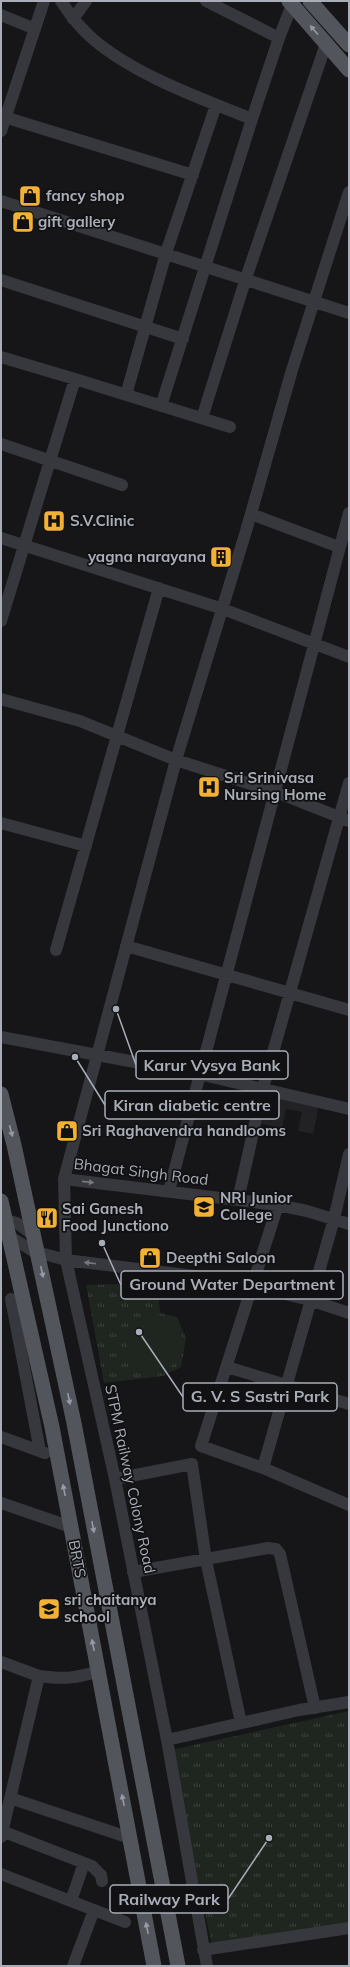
<svg xmlns="http://www.w3.org/2000/svg" width="350" height="1967" viewBox="0 0 350 1967" font-family="Mulish,sans-serif">
  <defs>
    <pattern id="grass-tufts" width="24" height="20" patternUnits="userSpaceOnUse"><rect width="24" height="20" fill="#1e261f"/><path d="M3 7l-1-3M5 7V3M7 7l1-3M15 17l-1-3M17 17v-4M19 17l1-3" fill="none" stroke="#3c433d"/></pattern>
  </defs>
  <rect width="100%" height="100%" fill="#161618"/>
  <path fill="#222225" d="M269,1089L320,1099L313,1134L298,1131L302,1112L286,1109L282,1128L262,1124Z"/>
  <path fill="url(#grass-tufts)" d="M157,1283L160,1313L177,1317L186,1338L181,1367L163,1376L104,1383L86,1285Z
    M349,1711V1925L213,1951L171,1750Z"/>
  <path fill="#1e261f" d="M127 1343a28 28 0 1 1 56 0a28 28 0 1 1-56 0Z"/>
  <g fill="none" stroke-linecap="round" stroke-linejoin="round">
    <path stroke="#37383d" stroke-width="12" d="M61,1C70,15 81,29 94,40C137,76 200,98 252,119
      M206,1L279,38
      M1,15L35,29
      M73,19L86,1
      M1,116L193,175
      M1,131L44,1
      M1,201L349,313
      M1,280L183,339
      M1,357L75,379
      M126,395L166,253L216,105
      M161,406L252,119L279,38L292,5
      M202,418L245,281L326,44
      M1,444L122,485
      M251,514L339,547
      M1,538L223,609L349,657
      M1,621L75,379L230,427
      M1,699L80,721L176,760L276,792L349,821
      M1,823L86,846
      M126,946L349,1010
      M56,950L159,588
      M1,1037L199,1074L349,1109
      M64,1179L176,760L246,531L292,370L349,192
      M169,1191L349,513
      M238,1200L263,1088L349,783
      M278,1205L201,1446L263,1468L349,1505
      M1,1219L17,1223L33,1235
      M4,1233L33,1251L66,1260L194,1276L252,1286L310,1300L349,1313
      M11,1299L40,1451
      M227,1367L349,1404
      M1,1437L45,1453
      M263,1468L334,1219L349,1154
      M115,1479L192,1464L206,1560L241,1723
      M1,1503L71,1527
      M133,1572L268,1548L276,1549L280,1554L315,1708
      M1,1662L39,1676
      M167,1740L299,1710L349,1702
      M10,1798L130,1838
      M2,1831L92,1866L101,1875L102,1881
      M1,1837L39,1676C62,1679 75,1679 98,1671
      M1,1874L125,1922
      M71,1901L84,1863
      M203,1950L349,1928
      M73,1966L94,1910
      M207,1966L167,1740L115,1479L66,1260L64,1179L278,1205L307,1211L349,1224"/>
    <path stroke="#53555c" stroke-width="15" d="M289,1L349,70
      M310,1L349,45
      M1,1094L14,1145L74,1423L178,1966
      M1,1201L52,1427L154,1966"/>
  </g>
  <defs><path id="oneway-solid" d="M-6-.8H1V-3.2L6.5 0L1 3.2V.8H-6Z"/></defs>
  <g fill="#979ba6">
    <use href="#oneway-solid" transform="translate(314 30) rotate(-131)"/>
    <use href="#oneway-solid" transform="translate(11 1131) rotate(75)"/>
    <use href="#oneway-solid" transform="translate(42 1272) rotate(77)"/>
    <use href="#oneway-solid" transform="translate(69 1399) rotate(78)"/>
    <use href="#oneway-solid" transform="translate(64 1490) rotate(-101)"/>
    <use href="#oneway-solid" transform="translate(93 1527) rotate(79)"/>
    <use href="#oneway-solid" transform="translate(93 1645) rotate(-101)"/>
    <use href="#oneway-solid" transform="translate(123 1800) rotate(-101)"/>
    <use href="#oneway-solid" transform="translate(147 1928) rotate(-101)"/>
  </g>
  <g fill="#757881">
    <use href="#oneway-solid" transform="translate(88 1182) rotate(6)"/>
    <use href="#oneway-solid" transform="translate(90 1263) rotate(-173)"/>
  </g>
  <defs>
    <g id="shop-square" transform="scale(1.15)"><rect x="-9" y="-9" width="18" height="18" rx="4" fill="#f2b134" stroke="#111113"/><path d="M-5-2.5h2.3a2.7 3.5 0 0 1 5.4 0H5L5.5 6h-11ZM-1.5-2.5h3a1.5 2.3 0 0 0-3 0Z" fill="#111"/></g>
    <g id="hospital-square" transform="scale(1.15)"><rect x="-9" y="-9" width="18" height="18" rx="4" fill="#f2b134" stroke="#111113"/><path d="M-5-5h3v3.5h4V-5h3V5h-3V1.5h-4V5h-3Z" fill="#111"/></g>
    <g id="building-square" transform="scale(1.15)"><rect x="-9" y="-9" width="18" height="18" rx="4" fill="#f2b134" stroke="#111113"/><path d="M-4-6H4V6H1V3H-1V6H-4ZM-2.5-4.3h1.7v1.8h-1.7ZM.8-4.3h1.7v1.8H.8ZM-2.5-1h1.7V.8h-1.7ZM.8-1h1.7V.8H.8Z" fill="#111"/></g>
    <g id="university-square" transform="scale(1.15)"><rect x="-9" y="-9" width="18" height="18" rx="4" fill="#f2b134" stroke="#111113"/><path d="M0-5L7-2L0 1L-7-2ZM-4 1L0 2.5L4 1V4Q0 6-4 4Z" fill="#111"/></g>
    <g id="restaurant-square" transform="scale(1.15)"><rect x="-9" y="-9" width="18" height="18" rx="4" fill="#f2b134" stroke="#111113"/><path d="M-5-6h1v4h1v-4h1v4h1v-4h1v5L-1.5 .5V6h-2V.5L-5-1ZM5-6V6H3V1.5H1.5Q1.5-4 5-6Z" fill="#111"/></g>
    <g id="school-square" transform="scale(1.15)"><rect x="-9" y="-9" width="18" height="18" rx="4" fill="#f2b134" stroke="#111113"/><path d="M0-5L7-2L0 1L-7-2ZM-4 1L0 2.5L4 1V4Q0 6-4 4Z" fill="#111"/></g>
  </defs>
  <g fill-rule="evenodd">
    <use href="#shop-square" x="30" y="196"/>
    <use href="#shop-square" x="23" y="222"/>
    <use href="#hospital-square" x="54" y="521"/>
    <use href="#building-square" x="221" y="557"/>
    <use href="#hospital-square" x="209" y="787"/>
    <use href="#shop-square" x="67" y="1131"/>
    <use href="#university-square" x="204" y="1207"/>
    <use href="#restaurant-square" x="47" y="1218"/>
    <use href="#shop-square" x="150" y="1258"/>
    <use href="#school-square" x="49" y="1609"/>
  </g>
  <g text-anchor="middle" stroke-width="3.5" stroke-linejoin="round" paint-order="stroke">
    <g font-size="15" font-weight="bold" fill="#a8adb8" stroke="#111113" text-anchor="start">
      <text x="46" y="201">fancy shop</text>
      <text x="38" y="227">gift gallery</text>
      <text x="70" y="526">S.V.Clinic</text>
      <text x="206" y="562" text-anchor="end">yagna narayana</text>
      <text x="224" y="783">Sri Srinivasa<tspan x="224" dy="17">Nursing Home</tspan></text>
      <text x="82" y="1136">Sri Raghavendra handlooms</text>
      <text x="220" y="1203">NRI Junior<tspan x="220" dy="17">College</tspan></text>
      <text x="62" y="1214">Sai Ganesh<tspan x="62" dy="17">Food Junctiono</tspan></text>
      <text x="166" y="1263">Deepthi Saloon</text>
      <text x="64" y="1605">sri chaitanya<tspan x="64" dy="17">school</tspan></text>
    </g>
    <g font-size="15" fill="#a8adb8" stroke="#111113">
      <text transform="translate(141 1172) rotate(7)" y="5">Bhagat Singh Road</text>
      <text transform="translate(130 1479) rotate(78)" y="5">STPM Railway Colony Road</text>
      <text transform="translate(77 1559) rotate(79)" y="5">BRTS</text>
    </g>
  </g>
  <path fill="none" stroke="#a8adb8" stroke-width="1.5" d="M116 1009L136 1065M75 1057L105 1105M102 1243L121 1285M139 1332L183 1397M269 1838L228 1899"/>
  <g fill="#a8adb8" stroke="#111113" stroke-width="1.5">
    <circle cx="116" cy="1009" r="4"/>
    <circle cx="75" cy="1057" r="4"/>
    <circle cx="102" cy="1243" r="4"/>
    <circle cx="139" cy="1332" r="4"/>
    <circle cx="269" cy="1838" r="4"/>
  </g>
  <g fill="#111113" stroke="#a8adb8" stroke-width="1.5">
    <rect x="136" y="1051" width="152" height="28" rx="4"/>
    <rect x="105" y="1091" width="174" height="28" rx="4"/>
    <rect x="121" y="1271" width="222" height="28" rx="4"/>
    <rect x="183" y="1383" width="154" height="28" rx="4"/>
    <rect x="110" y="1885" width="118" height="28" rx="4"/>
  </g>
  <g font-size="16" text-anchor="middle" font-weight="bold" fill="#a8adb8">
    <text x="212" y="1071">Karur Vysya Bank</text>
    <text x="192" y="1111">Kiran diabetic centre</text>
    <text x="232" y="1290">Ground Water Department</text>
    <text x="260" y="1402">G. V. S Sastri Park</text>
    <text x="169" y="1905">Railway Park</text>
  </g>
  <rect width="350" height="1967" fill="none" stroke="#a8adb8" stroke-width="4"/>
</svg>
